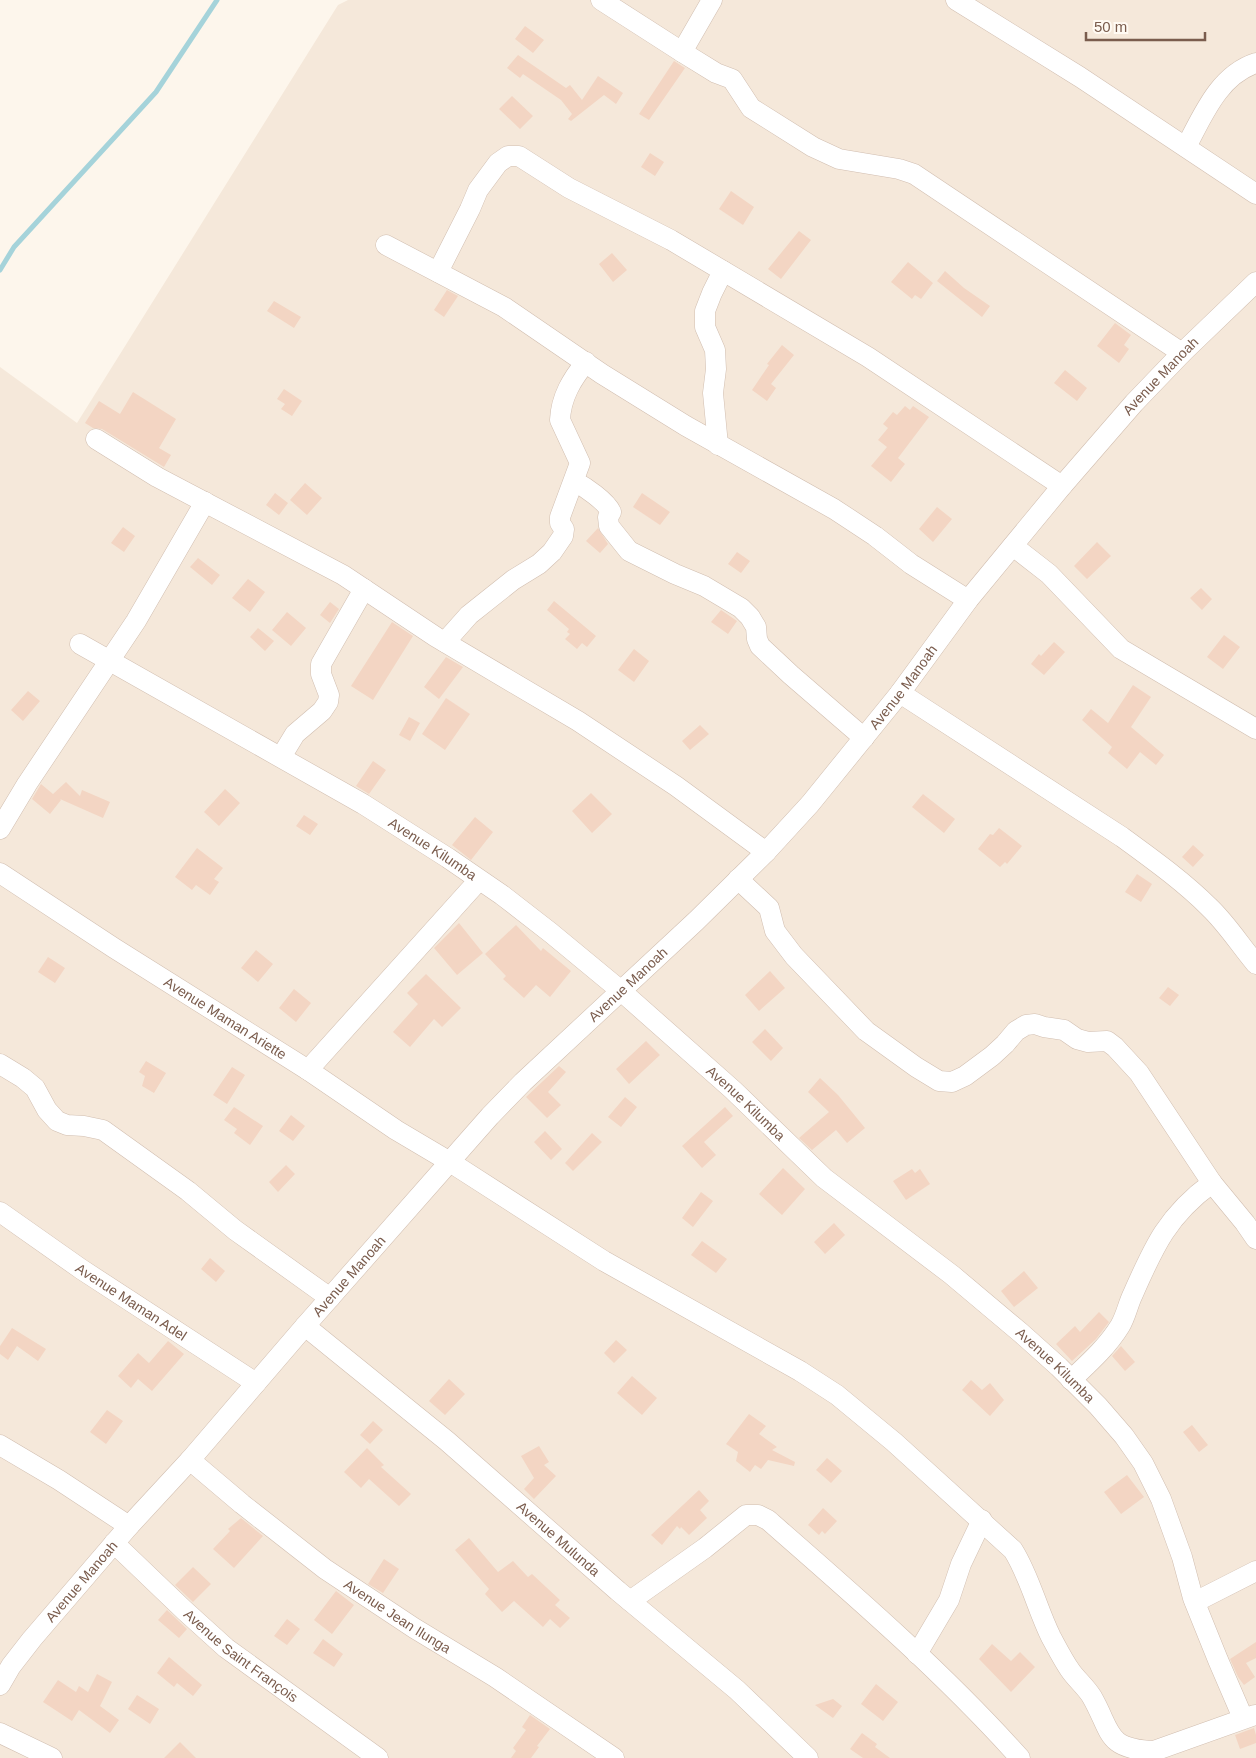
<svg xmlns="http://www.w3.org/2000/svg" width="1256" height="1758" viewBox="0 0 1256 1758" font-family="Helvetica,sans-serif">
  <rect width="100%" height="100%" fill="#fdf6ec"/>
  <path fill="#f5e8da" d="M348,0H1256V1758H0V367L77,423L338,5Z"/>
  <g fill="none" stroke-linecap="round" stroke-linejoin="round">
    <path stroke="#a5d3da" stroke-width="5" d="M0,270L14,247L156,92L217,0"/>
  </g>
  <path fill="#f3d5c3" d="M525,26L544,40L533,53L515,39Z
    M518,55L566,88L570,85L582,100L598,76L623,93L616,104L604,95L571,121L568,119L572,114L561,100L523,74L520,78L507,68Z
    M674,61L685,68L649,120L639,114Z
    M512,96L533,116L520,129L499,109Z
    M650,153L664,162L655,176L641,167Z
    M731,191L754,207L743,225L719,209Z
    M799,231L811,240L781,279L768,269Z
    M612,253L627,270L613,282L599,264Z
    M908,262L933,283L921,299L915,295L912,299L891,282Z
    M945,271L964,288L990,306L982,317L937,281Z
    M447,290L458,296L444,317L434,310Z
    M274,301L301,317L294,328L267,311Z
    M1115,323L1131,335L1124,345L1129,349L1119,363L1097,346Z
    M782,345L794,355L771,384L776,388L767,401L752,390L769,365L767,364Z
    M1065,370L1087,388L1077,401L1054,383Z
    M284,389L302,401L292,416L281,409L285,404L277,399Z
    M133,392L176,419L159,448L171,455L164,467L102,429L93,428L85,423L99,401L120,414Z
    M905,406L910,410L913,406L929,417L898,458L905,464L891,482L871,466L887,447L878,440L888,428L883,424L893,412L897,415Z
    M305,483L322,498L307,515L290,500Z
    M275,493L288,503L279,515L266,505Z
    M642,493L670,512L660,525L633,507Z
    M937,507L952,519L933,542L919,529Z
    M123,527L135,536L124,552L111,543Z
    M598,528L608,544L600,553L586,541Z
    M1097,542L1111,556L1087,579L1074,566Z
    M737,552L750,561L741,573L728,564Z
    M198,558L220,575L212,585L190,567Z
    M248,579L265,592L250,612L232,598Z
    M1201,588L1212,599L1202,610L1190,598Z
    M554,601L596,636L587,647L582,643L577,649L565,639L570,634L567,632L569,629L547,610Z
    M330,602L339,609L330,623L320,615Z
    M721,610L737,621L728,634L711,622Z
    M287,612L306,628L291,646L272,630Z
    M392,622L413,636L373,700L351,686Z
    M258,628L274,641L265,651L250,637Z
    M1224,635L1240,647L1223,669L1207,657Z
    M1054,642L1065,652L1044,675L1031,664L1039,654L1041,656Z
    M634,649L649,661L634,682L618,670Z
    M446,657L463,667L439,699L424,687Z
    M1133,685L1151,697L1131,727L1164,755L1156,765L1140,752L1127,769L1108,753L1112,747L1082,720L1091,709L1108,723Z
    M28,691L40,701L23,721L11,710Z
    M446,698L470,714L445,750L422,734Z
    M409,717L420,723L410,741L399,735Z
    M700,725L709,734L690,750L682,741Z
    M373,761L386,770L369,794L356,786Z
    M66,782L80,796L82,790L110,802L103,818L60,799L61,800L50,814L32,799L41,784L53,794Z
    M225,789L240,803L219,826L204,812Z
    M591,793L612,814L592,833L572,811Z
    M923,794L955,819L944,833L912,807Z
    M304,815L318,824L310,835L296,826Z
    M475,817L493,832L471,860L452,845Z
    M999,828L1022,846L1007,864L1005,862L1000,867L978,849L990,834L993,835Z
    M1193,845L1204,855L1193,867L1182,857Z
    M197,848L223,868L214,879L219,882L210,895L196,885L192,890L175,877Z
    M1137,874L1152,884L1141,902L1125,892Z
    M459,923L483,953L457,975L434,948Z
    M516,925L541,951L543,948L571,971L550,997L536,985L524,998L503,979L506,976L485,954Z
    M256,950L273,964L258,982L241,968Z
    M48,957L65,968L55,983L38,972Z
    M770,971L785,988L759,1011L745,995Z
    M426,974L461,1008L442,1027L434,1019L410,1047L393,1032L418,1004L407,993Z
    M1168,987L1179,995L1170,1006L1159,998Z
    M294,989L311,1003L296,1022L279,1008Z
    M765,1029L783,1048L771,1061L752,1042Z
    M646,1041L660,1055L629,1084L616,1069Z
    M146,1061L166,1073L154,1093L142,1086L145,1076L139,1072Z
    M559,1066L566,1072L548,1092L561,1105L547,1118L526,1097Z
    M232,1067L245,1075L227,1104L213,1095Z
    M820,1078L838,1095L865,1128L847,1143L836,1130L812,1150L799,1138L829,1112L808,1092Z
    M625,1097L637,1107L621,1127L608,1117Z
    M234,1107L263,1126L250,1145L234,1133L237,1129L224,1120Z
    M725,1107L733,1116L704,1142L716,1155L702,1168L682,1146Z
    M291,1115L305,1126L293,1141L279,1131Z
    M545,1131L562,1149L551,1160L534,1142Z
    M592,1133L602,1142L573,1171L565,1163Z
    M286,1165L295,1174L278,1192L269,1182Z
    M783,1168L805,1189L782,1215L759,1194Z
    M912,1169L915,1173L920,1169L930,1184L906,1200L893,1181Z
    M701,1192L713,1201L693,1227L682,1218Z
    M834,1223L845,1235L825,1254L814,1242Z
    M702,1241L727,1259L716,1273L691,1255Z
    M210,1258L225,1271L216,1282L201,1269Z
    M1024,1271L1038,1288L1014,1307L1001,1291Z
    M1099,1312L1109,1322L1096,1339L1072,1361L1056,1344L1075,1326L1080,1332Z
    M12,1328L46,1349L38,1361L17,1346L8,1360L0,1354V1346Z
    M616,1340L627,1350L614,1363L604,1353Z
    M168,1341L184,1354L152,1391L138,1379L131,1388L118,1376L138,1353L149,1363Z
    M1121,1346L1135,1362L1125,1371L1112,1356Z
    M632,1376L657,1398L642,1415L617,1393Z
    M449,1379L465,1394L445,1415L429,1401Z
    M971,1380L982,1390L990,1383L1004,1400L990,1416L962,1390Z
    M107,1410L123,1421L106,1444L90,1432Z
    M749,1414L766,1426L759,1434L777,1447L772,1450L795,1462L794,1466L768,1460L761,1469L755,1465L750,1472L736,1461L738,1452L726,1444Z
    M373,1421L383,1430L370,1444L360,1435Z
    M1192,1425L1208,1445L1199,1452L1183,1432Z
    M539,1446L549,1462L544,1465L556,1476L534,1499L524,1489L534,1478L521,1456Z
    M367,1448L384,1465L381,1467L411,1494L399,1506L369,1479L361,1488L344,1472Z
    M827,1458L842,1471L831,1483L816,1470Z
    M1127,1475L1144,1497L1121,1514L1104,1492Z
    M699,1490L709,1501L700,1510L707,1518L689,1535L681,1527L680,1529L677,1526L662,1545L651,1535Z
    M823,1508L837,1521L825,1534L822,1531L819,1535L808,1525Z
    M241,1518L263,1536L234,1568L213,1549L230,1531L228,1529Z
    M469,1538L498,1572L513,1561L528,1577L532,1574L560,1600L555,1605L570,1618L560,1628L550,1619L543,1627L514,1601L502,1612L485,1594L489,1589L455,1550Z
    M384,1559L399,1569L383,1593L368,1584Z
    M193,1567L211,1584L193,1602L175,1585Z
    M336,1591L354,1605L332,1634L314,1620Z
    M167,1610L187,1629L179,1638L158,1620Z
    M287,1619L300,1629L287,1645L274,1636Z
    M323,1639L343,1654L334,1667L313,1653Z
    M1256,1642V1658L1246,1663L1255,1677L1244,1685L1238,1677L1230,1659Z
    M992,1644L1011,1661L1020,1652L1035,1667L1011,1692L979,1659Z
    M169,1657L202,1685L193,1696L177,1683L174,1687L157,1673Z
    M97,1674L112,1682L100,1706L119,1720L110,1733L79,1710L72,1721L43,1702L58,1680L76,1692L79,1686L88,1692Z
    M876,1684L898,1702L883,1721L861,1704Z
    M137,1695L159,1709L150,1724L128,1709Z
    M833,1699L842,1706L833,1718L815,1705Z
    M530,1715L550,1729L537,1746L539,1747L531,1758H511L516,1751L513,1748L526,1730L522,1727Z
    M1254,1728L1256,1735V1743L1240,1749L1235,1735Z
    M862,1733L877,1744L875,1747L890,1758H863L850,1749Z
    M180,1742L196,1758H164Z"/>
  <g fill="none" stroke-linecap="round" stroke-linejoin="round">
    <g stroke="#d1beb0" stroke-width="21">
      <g id="minor">
        <path d="M601,0L682,52L716,73L732,79L751,108L813,147L839,159L899,169L914,174L1182,353"/>
        <path d="M956,0L1080,77L1256,194"/>
        <path d="M682,52L712,0"/>
        <path d="M1186,147C1203,115 1219,75 1256,63"/>
        <path d="M386,245L504,307L602,374L686,426L834,509L875,536L911,564L968,600"/>
        <path d="M438,272L470,209L478,190L498,163L508,156H519L569,188L671,240L868,357L1062,486"/>
        <path d="M96,439L157,477L343,575L436,637L578,721L676,786L766,852"/>
        <path d="M718,445L713,393L716,369L715,350L705,327V311L712,293L723,271"/>
        <path d="M574,481C585,487 606,501 611,512L608,517L609,526L629,551L675,574L704,586L741,608L750,617L756,627L757,639L760,646L791,675L864,738"/>
        <path d="M1013,546L1049,574L1121,649L1256,729"/>
        <path d="M445,642L469,615L513,580L539,564L552,552L563,536L564,529L560,523V517L580,463L560,420C561,397 572,379 586,362"/>
        <path id="s1" d="M80,644L363,804L448,858L502,895L551,933L620,990L733,1090L824,1178L952,1275L1021,1333L1059,1367L1098,1406L1124,1436L1143,1463L1161,1499L1182,1557L1193,1598L1218,1660L1243,1718"/>
        <path d="M900,693L1122,837C1152,859 1183,881 1209,907C1227,924 1240,945 1256,964"/>
        <path d="M281,757L295,734L322,711L328,702L329,695L321,674V664L364,589"/>
        <path d="M0,829L27,784L136,621L205,502"/>
        <path id="s2" d="M0,873L114,948L308,1070L396,1130L450,1162L604,1261L800,1371L837,1395L894,1442L1013,1550C1030,1577 1037,1609 1051,1637C1057,1648 1063,1660 1070,1670C1076,1679 1086,1687 1092,1697C1112,1732 1105,1749 1154,1751L1255,1715"/>
        <path d="M738,879L769,908L775,931L794,956L866,1031L916,1067L939,1081L952,1082L965,1076L992,1056L1005,1044L1016,1031L1026,1025L1035,1024L1044,1027L1064,1030L1077,1039L1088,1042L1107,1041L1115,1047L1139,1073L1212,1183L1245,1223L1256,1239"/>
        <path d="M0,1064L23,1078L35,1088L47,1110L57,1121L67,1125L84,1126L103,1130L188,1191L235,1230L330,1298"/>
        <path d="M308,1070L479,880"/>
        <path id="s3" d="M0,1212L81,1269L256,1383"/>
        <path id="s4" d="M305,1326L447,1441L618,1591L737,1690L808,1758"/>
        <path d="M1071,1380C1089,1363 1107,1347 1120,1326C1126,1316 1128,1304 1133,1294C1154,1246 1168,1215 1212,1183"/>
        <path d="M0,1445L59,1480L129,1526"/>
        <path id="s5" d="M190,1460L242,1504L325,1569L414,1628L495,1677L614,1758"/>
        <path id="s6" d="M114,1543L184,1610L226,1648L378,1758"/>
        <path d="M630,1601L705,1548L746,1515H758L768,1520C855,1596 943,1672 1020,1758"/>
        <path d="M1195,1602L1256,1571"/>
        <path d="M917,1654L949,1600L961,1564L982,1520"/>
        <path id="s7" d="M0,1685L11,1666L32,1639L129,1526L190,1460L305,1326L490,1116L523,1082L696,921L766,852L810,804L900,693L968,600L1062,486L1134,403L1182,353L1256,282"/>
        <path d="M0,1733L52,1758"/>
      </g>
    </g>
    <use href="#minor" stroke="#fff" stroke-width="20"/>
  </g>
  <g text-anchor="middle" stroke-width="5" stroke-linejoin="round" paint-order="stroke">
    <g font-size="14" fill="#7a5c4d" stroke="#fffaf3">
      <text dy="5" stroke="none"><textPath href="#s7" startOffset="1752">Avenue Manoah</textPath></text>
      <text dy="5" stroke="none"><textPath href="#s7" startOffset="1348">Avenue Manoah</textPath></text>
      <text dy="5" stroke="none"><textPath href="#s1" startOffset="408">Avenue Kilumba</textPath></text>
      <text dy="5" stroke="none"><textPath href="#s7" startOffset="942">Avenue Manoah</textPath></text>
      <text dy="5" stroke="none"><textPath href="#s2" startOffset="268">Avenue Maman Ariette</textPath></text>
      <text dy="5" stroke="none"><textPath href="#s1" startOffset="812">Avenue Kilumba</textPath></text>
      <text dy="5" stroke="none"><textPath href="#s7" startOffset="538">Avenue Manoah</textPath></text>
      <text dy="5" stroke="none"><textPath href="#s3" startOffset="159">Avenue Maman Adel</textPath></text>
      <text dy="5" stroke="none"><textPath href="#s1" startOffset="1218">Avenue Kilumba</textPath></text>
      <text dy="5" stroke="none"><textPath href="#s4" startOffset="331">Avenue Mulunda</textPath></text>
      <text dy="5" stroke="none"><textPath href="#s7" startOffset="132">Avenue Manoah</textPath></text>
      <text dy="5" stroke="none"><textPath href="#s5" startOffset="260">Avenue Jean Ilunga</textPath></text>
      <text dy="5" stroke="none"><textPath href="#s6" startOffset="170">Avenue Saint François</textPath></text>
    </g>
  </g>
  <path d="M1086 32v8h119v-8" fill="none" stroke="#7a5c4d" stroke-width="2.5"/>
  <text x="1094" y="32" font-size="15" fill="#7a5c4d" stroke="#fffaf3" stroke-width="4" paint-order="stroke">50 m</text>
</svg>
